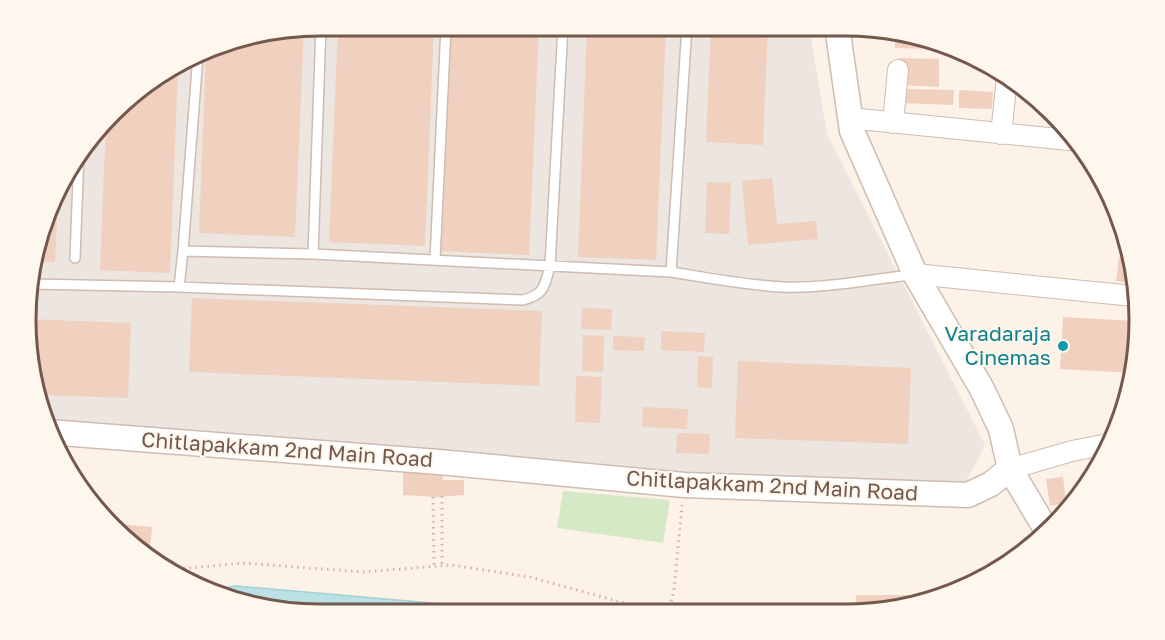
<svg xmlns="http://www.w3.org/2000/svg" width="1165" height="640" viewBox="0 0 1165 640" font-family="'Golos Text',sans-serif">
  <rect width="100%" height="100%" fill="#fcf2e7"/>
  <path fill="#ece5e0" d="M320,26H809L827,134L985,445L965,484L968,495L46,426L26,340L35,244L75,157L140,87L225,41Z"/>
  <path fill="#d6e9c6" d="M563,491L670,500L663,543L557,528Z"/>
  <path fill="#bce1e5" stroke="#a2d1d6" stroke-width="1.5" d="M236,586L466,606L493,613L301,614L243,604L209,590Z"/>
  <path fill="#f0d0bf" d="M338,26H434L425,246L329,242Z
    M448,26H539L529,255L439,251Z
    M587,26H666L656,260L578,257Z
    M711,26H768L763,145L706,142Z
    M304,28L295,237L199,233L206,52L225,41Z
    M895,31L922,36L934,41L933,49L895,48Z
    M943,45L971,56H943Z
    M900,58L939,59V87L899,85Z
    M178,66L170,273L100,270L106,123L140,87Z
    M900,89L954,90L953,105L900,103Z
    M959,90L993,92L992,109L959,108Z
    M772,178L777,224L816,221L818,239L748,245L742,181Z
    M707,182L731,183L729,234L705,233Z
    M58,195L55,262L34,261L35,244Z
    M1119,257L1130,259L1132,283L1116,281Z
    M192,298L542,311L539,386L189,372Z
    M582,308L612,309L611,330L581,329Z
    M1063,317L1135,321L1137,358L1132,373L1060,369Z
    M28,319L131,323L128,398L39,395L26,340Z
    M661,331L705,333L704,352L661,350Z
    M583,335L604,336L603,372L582,371Z
    M613,336L645,337L644,351L613,350Z
    M698,356L713,357L712,388L697,387Z
    M738,361L911,368L908,444L735,438Z
    M576,376L602,377L600,423L575,422Z
    M643,407L688,409L687,429L642,427Z
    M677,433L710,434L709,454L676,453Z
    M443,472V480H464V495L436,497L403,495V473Z
    M1063,477L1066,503L1050,506L1046,479Z
    M1091,479L1078,497L1075,483Z
    M109,523L152,527L150,548L138,546Z
    M856,595H944V596L883,612H856Z"/>
  <g fill="none" stroke-linecap="round" stroke-linejoin="round">
    <g stroke="#cfbcb0" stroke-width="12">
      <path id="service" d="M321,26L313,254L671,272
        M687,26L671,272C708,278 745,285 782,287C825,289 870,279 912,275
        M183,251L198,55
        M75,258L79,152
        M435,260L446,26
        M32,284L179,287L523,300C545,294 544,287 550,266L563,26
        M179,287L183,251L313,254"/>
    </g>
    <g stroke="#cfbcb0" stroke-width="22">
      <path id="minor" d="M849,118L1079,141
        M893,123L898,70
        M1001,134L1007,78
        M915,274L1133,296
        M1010,469L1072,451L1108,444"/>
    </g>
    <g stroke="#cfbcb0" stroke-width="27">
      <path id="tertiary" d="M48,432L439,462L684,485L968,495L991,484L1010,469L1001,429L982,389L915,274L852,131L837,26
        M1010,469L1047,531"/>
    </g>
    <path stroke="#d5b3a2" stroke-width="3" stroke-dasharray="1.5 4.5" stroke-linecap="butt" d="M442,496V566
      M433,497L434,567
      M160,565L178,569L243,563L363,572L451,565L530,577L628,604L649,613
      M668,613L674,590L682,505"/>
    <use href="#service" stroke="#fff" stroke-width="9"/>
    <use href="#minor" stroke="#fff" stroke-width="20"/>
    <use href="#tertiary" stroke="#fff" stroke-width="24"/>
  </g>
  <circle fill="#0f9aa8" stroke="#fef7ed" stroke-width="2" cx="1063" cy="346" r="6"/>
  <g text-anchor="middle" stroke-width="4.5" stroke-linejoin="round" paint-order="stroke">
    <g font-size="21" fill="#0d838f" stroke="#fef7ed" text-anchor="end">
      <text x="1051" y="341">Varadaraja<tspan x="1051" dy="24">Cinemas</tspan></text>
    </g>
    <g font-size="21" fill="#75584c" stroke="#fef7ed">
      <text transform="translate(287 450) rotate(4)" y="7">Chitlapakkam 2nd Main Road</text>
      <text transform="translate(772 486) rotate(3)" y="7">Chitlapakkam 2nd Main Road</text>
    </g>
  </g>
  <path d="M0 0H1165V640H0ZM320 36H845A284 284 0 0 1 1129 320V320A284 284 0 0 1 845 604H320A284 284 0 0 1 36 320V320A284 284 0 0 1 320 36Z" fill="#fef7ed" fill-rule="evenodd"/>
  <path fill="none" stroke="#75584c" stroke-width="3" d="M320 36H845A284 284 0 0 1 1129 320V320A284 284 0 0 1 845 604H320A284 284 0 0 1 36 320V320A284 284 0 0 1 320 36Z"/>
</svg>
